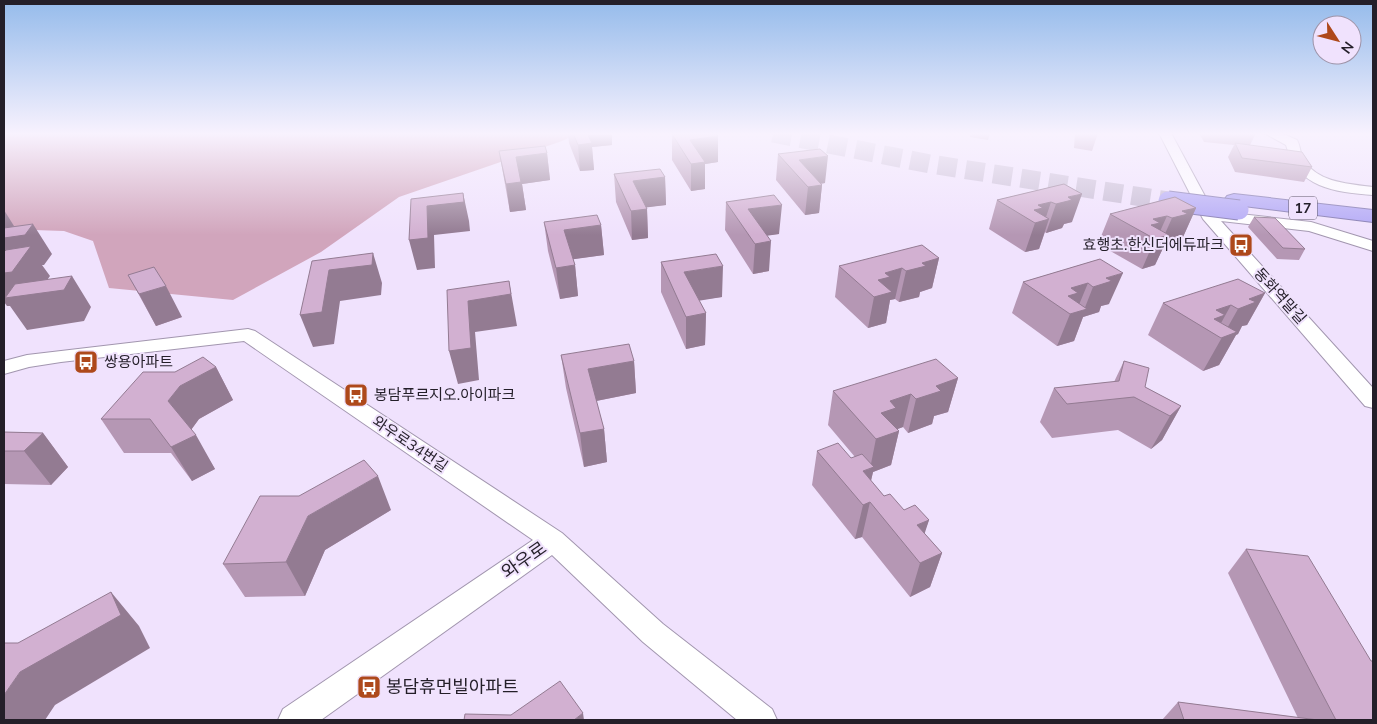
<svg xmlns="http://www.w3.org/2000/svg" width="1377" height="724" viewBox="0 0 1377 724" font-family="'Nunito Sans','Noto Sans KR',sans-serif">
  <rect width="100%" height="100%" fill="#f0e2fd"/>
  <path fill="#d1a5bc" d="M4,133H578L562,141L399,197L321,252L233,300L109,288L93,241L64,231L4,229Z"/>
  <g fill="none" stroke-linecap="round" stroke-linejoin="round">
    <path stroke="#c7bbd3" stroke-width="19" stroke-dasharray="19 9" stroke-linecap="butt" d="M773,133L930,164L1168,201"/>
    <g stroke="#a296af" stroke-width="2">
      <path id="minor" d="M1159,133H1171L1213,211L1311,222L1373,241V251L1309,231L1221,221L1373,388V408L1365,406L1203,219Z
        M1264,133H1281L1297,140C1301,147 1300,156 1305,162C1320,183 1350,184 1373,187V195C1335,192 1297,188 1286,145Z
        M248,329L255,331L562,533L663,624L772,709L777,720H737L643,642L552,555L321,720H278L283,709L533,540L244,341L61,362L29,367L4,374V361L27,355Z"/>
    </g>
    <g stroke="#8077ae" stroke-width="2">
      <path id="highway" d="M1234,194L1373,210V222L1227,204L1224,200L1227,196Z"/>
    </g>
    <use href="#minor" fill="#fff" fill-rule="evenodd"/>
    <use href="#highway" fill="#b1a7f5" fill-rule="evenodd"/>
    <g stroke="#8077ae" stroke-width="21" stroke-linecap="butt">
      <path id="highway-bridge" d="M1168,201L1239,210"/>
    </g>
    <use href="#highway-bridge" stroke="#b1a7f5" stroke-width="19"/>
  </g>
  <path fill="#b597b4" d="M568,133H612V145L592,147L594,170L580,171L569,143Z
    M971,133H990L988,140L970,137Z
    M1075,133H1098L1092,151L1074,148Z
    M1199,133H1256L1250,145L1312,167L1304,182L1235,172L1228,157L1234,145L1204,142Z
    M672,134L718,162L705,164V189L691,191L672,160Z
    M499,151L547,153L550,180L522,184L526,210L510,212Z
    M778,154L825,183L821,184L822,185L819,213L805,215L776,180Z
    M614,174L665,177L666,205L646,207L647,209L648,238L632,240L616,202Z
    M1064,184L1072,222L1064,224L1062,228L1046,233L1045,232L1039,249L1025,252L989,229L997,200Z
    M726,202L779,234L767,235L769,271L753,274L725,230Z
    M1196,208L1183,237L1176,238L1174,243L1164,246L1155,265L1142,269L1098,244L1110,214Z
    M1254,217L1305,249L1299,260L1277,259L1248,227Z
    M544,222L601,225L604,255L573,259L575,265L578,296L560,299L548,251Z
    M939,258L932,288L920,292L919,297L899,302L895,299L890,300L886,323L868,328L835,297L839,266Z
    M1100,259L1109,304L1101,306L1099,312L1083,317L1074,341L1057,346L1012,313L1023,282Z
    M661,262L722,297L699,300L706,313L705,345L686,349L661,292Z
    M128,275L182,317L156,326Z
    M1265,293L1247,325L1242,326L1238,334L1236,335L1219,365L1203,371L1148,335L1163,303Z
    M561,355L634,361L636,393L596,401L604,429L607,462L584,467L566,388Z
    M1124,361L1145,387L1181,406L1162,440L1151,449L1118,430L1052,438L1040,422L1054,388L1114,382Z
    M216,367L233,400L199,419L191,430L215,469L192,481L171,453H124L101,419L175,372Z
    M958,378L948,412L934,416L932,424L908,433L903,427L897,429L899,431L891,465L873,472L871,481L884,496L904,510L929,520L924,533L942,553L930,587L910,597L862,537L855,539L812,485L817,451L851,458L855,457L828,425L833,391Z
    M4,432L43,433L68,467L51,485L4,484Z
    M391,510L325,550L305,596L245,597L223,564Z
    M1246,549L1373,720H1162L1178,702L1298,718L1228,573Z"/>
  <path fill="#937b92" d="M583,133H612V145L592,147L594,170L580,171L578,145Z
    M718,136V162L705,164V189L691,191V164L690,140Z
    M547,153L550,180L522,184L526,210L510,212L506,184L516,157Z
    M828,156L825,183L807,185L799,160Z
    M665,177L666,205L634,209L633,181Z
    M822,185L819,213L805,215L808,187Z
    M463,193L469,221L470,231L434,235L435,268L417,270L409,240L427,206Z
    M1082,194L1072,222L1064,224L1062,228L1046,233L1056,204L1068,197Z
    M1051,202L1045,220L1049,219L1039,249L1025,252L1035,223L1034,210L1038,205Z
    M782,205L779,234L751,238L748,209Z
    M1196,208L1183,237L1176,238L1174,243L1164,246L1155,265L1142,269L1155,239L1147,234L1153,219L1167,216L1157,238L1164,236L1172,218L1182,211Z
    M647,209L648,238L632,240L631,211Z
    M4,210L19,234L33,224L52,254L44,265H42L50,276L38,293L72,276L91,307L84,321L27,330L10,306H7L4,302Z
    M601,225L604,255L568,260L564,230Z
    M771,241L769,271L753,274L755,244Z
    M373,253L382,283L381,295L340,301L334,344L313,347L300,315L329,270Z
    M939,258L932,288L920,292L919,297L899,302L906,271L922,263Z
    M575,265L578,296L560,299L556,268Z
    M723,266L722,297L685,303L684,272Z
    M902,268L895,299L890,300L886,323L868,328L874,297L878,280L885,273Z
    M1123,273L1109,304L1101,306L1099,312L1083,317L1074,341L1057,346L1070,314L1063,309L1071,288L1088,283L1076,312L1084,310L1093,287L1106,278Z
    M509,281L517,326L475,332L479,380L458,384L449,351L468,301Z
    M166,286L182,317L156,326L139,294Z
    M1265,293L1247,325L1242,326L1238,334L1236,335L1219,365L1203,371L1238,309L1249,299Z
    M1231,305L1215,334L1206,329L1216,310Z
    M706,313L705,345L686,349V317Z
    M634,361L636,393L591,402L588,369Z
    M216,367L233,400L199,419L188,434L168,401L180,386Z
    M958,378L948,412L934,416L932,424L908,433L916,399L936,386Z
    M911,394L903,427L890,432L899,431L891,465L873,472L866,501L863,471L870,469L881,413L890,401Z
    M1181,406L1162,440L1151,449L1170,416Z
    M604,429L607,462L584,467L580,433Z
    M43,433L68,467L51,485L24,451Z
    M196,435L215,469L192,481L171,447Z
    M378,476L391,510L325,550L305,596L286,562L308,516Z
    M870,502L862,537L855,539L863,505Z
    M929,520L918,554L917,525Z
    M942,553L930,587L910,597L920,563Z
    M111,592L139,626L150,648L55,705L45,720H4V695L20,672Z
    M583,713L584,720H574Z"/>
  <path fill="#d2b0d1" stroke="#937b92" d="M573,133H587L592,143L578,145Z
    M680,133H716L718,136L690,140L705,162L691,164L672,134Z
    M1235,143L1302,152L1312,167L1242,158Z
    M545,146L547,153L516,157L521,182L506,184L499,151Z
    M820,149L828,156L799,160L822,185L808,187L778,154Z
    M660,169L665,177L633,181L647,209L631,211L614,174Z
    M1064,184L1082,194L1068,197L1072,200L1056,204L1051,202L1038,205L1043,208L1034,210L1049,219L1035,223L997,200Z
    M463,193L464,202L427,206L428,238L409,240L411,199Z
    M774,195L782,205L748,209L771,241L755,244L726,202Z
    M1175,197L1196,208L1182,211L1188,214L1172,218L1167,216L1153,219L1160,223L1151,225L1169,235L1155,239L1110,214Z
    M597,215L601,225L564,230L575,265L556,268L544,222Z
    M1254,217L1275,218L1305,249L1283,248Z
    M33,224L25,235L4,238V228Z
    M922,245L939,258L922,263L926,266L906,271L902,268L885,273L890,277L878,280L892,292L874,297L839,266Z
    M31,246L12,272L4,273V252L6,250Z
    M373,253L372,265L329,270L322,312L300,315L312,261Z
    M716,254L723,266L684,272L706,313L686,317L661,262Z
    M1100,259L1123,273L1106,278L1112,281L1093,287L1088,283L1071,288L1078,293L1068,296L1087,309L1070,314L1023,282Z
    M154,267L166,286L139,294L128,275Z
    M72,276L64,290L5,298L15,284Z
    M1238,279L1265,293L1249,299L1256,302L1238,309L1231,305L1216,310L1225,315L1214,319L1237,332L1221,338L1163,303Z
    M509,281L511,294L468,301L471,348L449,351L447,290Z
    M629,344L634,361L588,369L604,429L580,433L561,355Z
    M203,357L216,367L180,386L168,401L196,435L171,447L150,419H101L143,372H175Z
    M936,359L958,378L936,386L941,391L916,399L911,394L890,401L896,408L881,413L899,431L876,439L833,391Z
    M1124,361L1149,368L1145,387L1181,406L1170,416L1134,397L1067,404L1054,388L1119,381Z
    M4,432L43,433L24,451H4Z
    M838,443L851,458L862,454L874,467L863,471L884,496L890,494L904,510L915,505L929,520L917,525L942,553L920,563L870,502L863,505L817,451Z
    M364,460L378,476L308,516L286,562L223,564L260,496H299Z
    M1246,549L1308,556L1371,661H1373V720H1336Z
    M111,592L121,615L20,672L4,695V643H18Z
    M560,681L583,713L574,720H464L465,714L511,715Z
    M1178,702L1318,720H1184Z"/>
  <linearGradient id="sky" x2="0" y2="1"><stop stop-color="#95bbeb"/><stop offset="0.57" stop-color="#f8f2fe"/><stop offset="1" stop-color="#f8f2fe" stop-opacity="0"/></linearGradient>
  <rect width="1377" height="235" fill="url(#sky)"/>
  <defs>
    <g id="bus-square" transform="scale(1.25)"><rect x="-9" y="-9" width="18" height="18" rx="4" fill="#ae491b" stroke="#f0e2fd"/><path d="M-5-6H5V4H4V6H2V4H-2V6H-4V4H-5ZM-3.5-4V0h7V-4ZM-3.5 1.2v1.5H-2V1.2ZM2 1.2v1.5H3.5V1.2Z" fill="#fff"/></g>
  </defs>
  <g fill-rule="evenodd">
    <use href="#bus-square" x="1241" y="245"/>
    <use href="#bus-square" x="86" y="362"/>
    <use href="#bus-square" x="356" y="395"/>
    <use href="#bus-square" x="369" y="687"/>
  </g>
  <g text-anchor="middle" stroke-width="4" stroke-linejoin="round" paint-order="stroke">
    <rect fill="#f0e2fd" stroke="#615a69" stroke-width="1" x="1289" y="196.5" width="28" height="23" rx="4"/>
    <g font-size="14" font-weight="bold" fill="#241f29">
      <text x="1303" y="213">17</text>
    </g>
    <g font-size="15" fill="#241f29" stroke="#f0e2fd" text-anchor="start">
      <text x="1224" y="250" text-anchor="end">효행초.한신더에듀파크</text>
      <text x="104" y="367">쌍용아파트</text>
      <text x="374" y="400">봉담푸르지오.아이파크</text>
    </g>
    <g font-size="15" fill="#241f29" stroke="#f0e2fd">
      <text transform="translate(1280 296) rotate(48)" y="5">동화역말길</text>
      <text transform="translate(410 444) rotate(34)" y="5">와우로34번길</text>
    </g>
    <g font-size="18" fill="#241f29" stroke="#f0e2fd">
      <text transform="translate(524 560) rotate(-35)" y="6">와우로</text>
    </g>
    <g font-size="18" fill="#241f29" stroke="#f0e2fd" text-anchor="start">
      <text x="386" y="693">봉담휴먼빌아파트</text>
    </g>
  </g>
  <rect width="1377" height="724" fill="none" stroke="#241f29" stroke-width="10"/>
  <g transform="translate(1337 40) rotate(126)"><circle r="24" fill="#f0e2fd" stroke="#9e94a8"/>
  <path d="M0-4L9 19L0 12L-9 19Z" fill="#ae491b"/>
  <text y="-8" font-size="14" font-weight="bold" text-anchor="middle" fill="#241f29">N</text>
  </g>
</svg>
